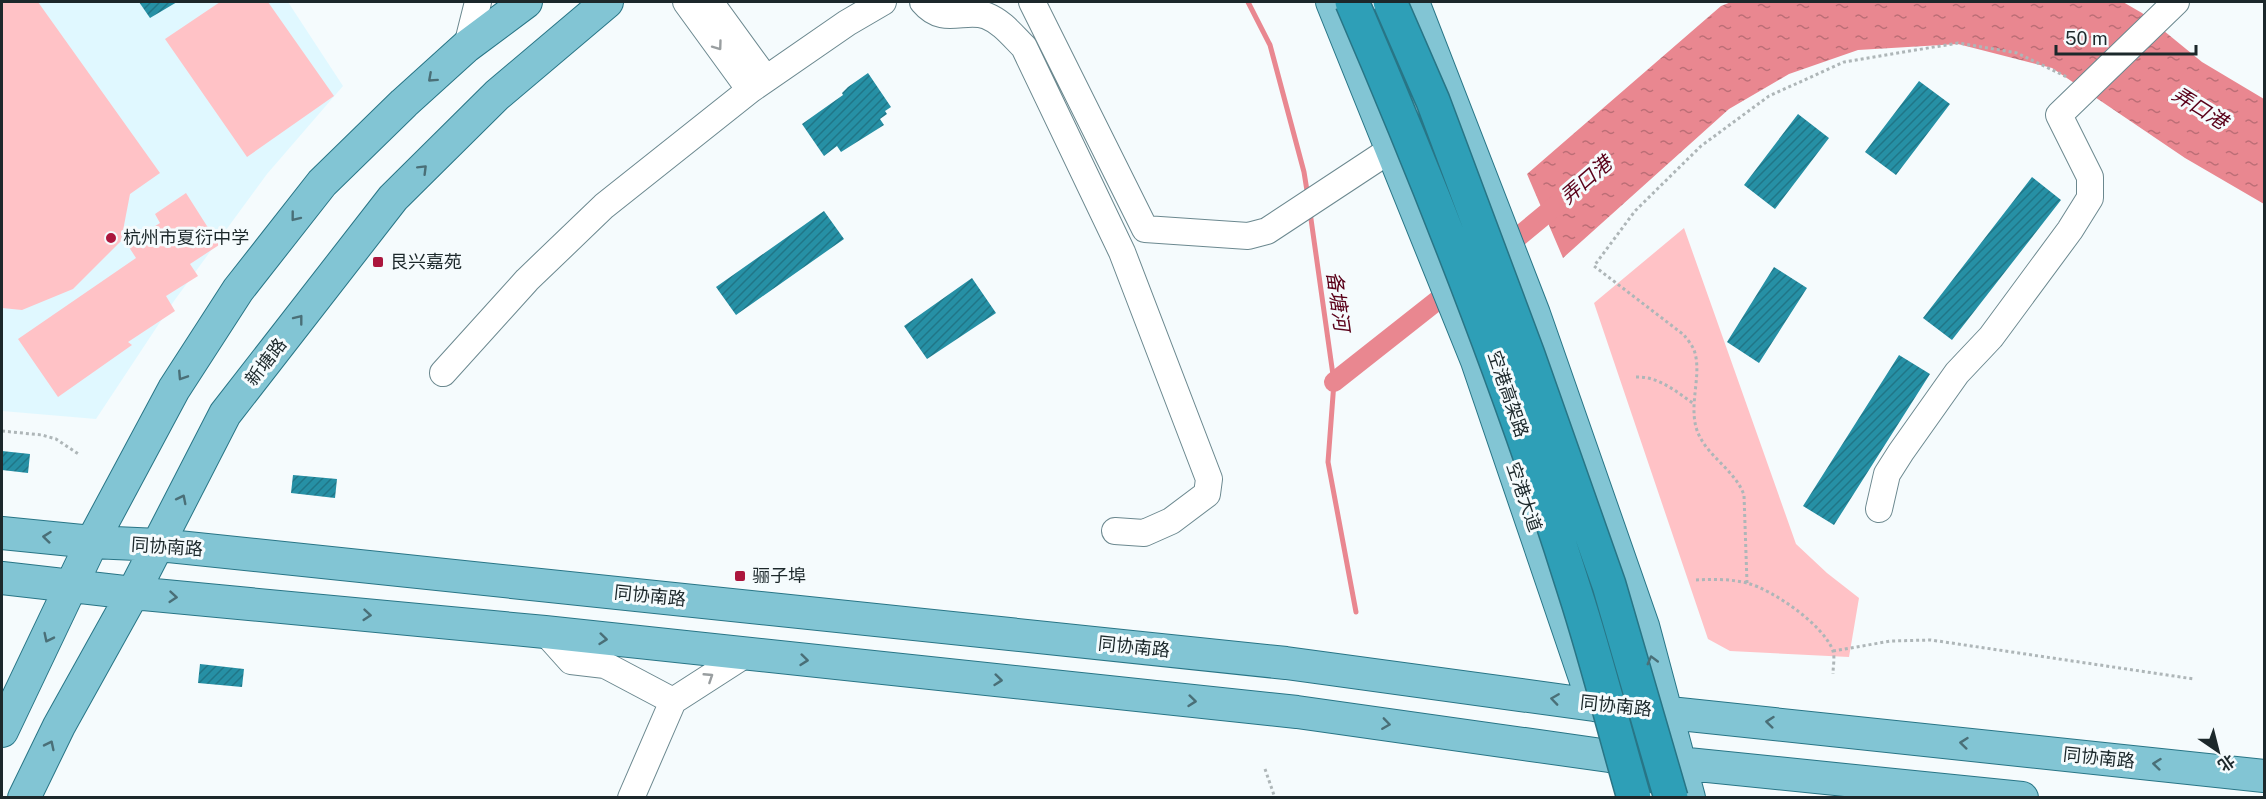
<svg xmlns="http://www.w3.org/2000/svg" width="2266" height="799" viewBox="0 0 2266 799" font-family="'Public Sans','Noto Sans SC',sans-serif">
  <defs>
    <pattern id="water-ripples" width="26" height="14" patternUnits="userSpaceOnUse" patternTransform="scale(1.5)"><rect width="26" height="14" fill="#e98790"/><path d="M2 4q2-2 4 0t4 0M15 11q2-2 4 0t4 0" fill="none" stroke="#bc6e76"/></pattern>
    <pattern id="building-hatch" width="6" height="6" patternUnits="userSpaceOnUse" patternTransform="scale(1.5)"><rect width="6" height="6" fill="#2690a5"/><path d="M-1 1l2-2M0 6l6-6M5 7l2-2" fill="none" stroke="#207687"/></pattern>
  </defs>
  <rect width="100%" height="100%" fill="#f5fbfd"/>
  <path fill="#e0f8ff" d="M2,2H288L343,86L267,174L174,301L96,419L2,411Z"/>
  <path fill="#ffc2c6" d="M2,2H38L160,173L130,194L121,241L73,289L22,310L2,308Z
    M220,2H268L334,96L247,157L165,39Z
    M186,193L219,245L190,264L198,276L166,296L175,311L128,342L132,345L58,397L18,339L136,258L127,244L160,223L155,214Z
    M1684,228L1796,544L1827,573L1859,598L1849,657L1730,651L1708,639L1594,303Z"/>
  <path fill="url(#water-ripples)" d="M1731,2H2123L2142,13L2202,62L2264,99V204L2185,158L2052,68L1958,44L1858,50L1789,74L1729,109L1563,258L1527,174L1721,6Z"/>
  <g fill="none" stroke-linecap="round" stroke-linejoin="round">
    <path stroke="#e98790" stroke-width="5" d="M1248,2L1270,45L1304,172L1308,197
      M1310,212L1334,382L1328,462L1356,612"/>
    <path stroke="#e98790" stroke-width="20" d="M1501,251L1564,199
      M1334,382L1457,285"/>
  </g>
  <path fill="url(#building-hatch)" d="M139,2H177L150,18Z
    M868,73L891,107L885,111L887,114L880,119L884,125L841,152L837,146L824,156L802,124L843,95L842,93L848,87Z
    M1919,81L1950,104L1896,175L1865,152Z
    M1798,114L1829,138L1775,209L1744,185Z
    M2032,177L2061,200L1952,340L1923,318Z
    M824,211L844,239L736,315L716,287Z
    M1774,267L1807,288L1759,363L1727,342Z
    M972,278L996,313L927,359L904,326Z
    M1899,355L1930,374L1834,525L1803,506Z
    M2,451L30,454L28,473L2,470Z
    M293,475L337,479L335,498L291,493Z
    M200,664L244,669L242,687L198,683Z"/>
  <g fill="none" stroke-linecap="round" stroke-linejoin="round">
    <g stroke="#6b888f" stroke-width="28">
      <path id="minor" d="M686,2L750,90
        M710,2L766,79
        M923,2C944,27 965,7 987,16C1002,22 1012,35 1024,47L1122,252L1209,479L1207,494L1171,521L1144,533L1115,531
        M1032,2L1145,229L1248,236L1267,231L1393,148
        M467,46L478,2
        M443,373L527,280L604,206L750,90L847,23L883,2
        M1879,509L1887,474L1901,452L1957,373L1991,337L2070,230L2090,198V177L2059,115L2176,2
        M545,632L571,661L605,665L673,701
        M631,798L673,701L746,654"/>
    </g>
    <g stroke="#287586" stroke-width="34">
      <path id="major" d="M1332,2L1477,361L1587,684
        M1413,2L1534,314L1643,626L1689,798
        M2,533L92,542L159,545L1286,663L1594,705L2264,776
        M2,578L133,593L545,632L1297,712L1609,756L2022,798
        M2,731L92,542L174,389L238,290L322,183L404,103L467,46L526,2
        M24,798L59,726L133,593L225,414L393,198L497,95L607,2"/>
    </g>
    <path stroke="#aeb6b8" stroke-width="3" stroke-dasharray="3 3" stroke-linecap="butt" d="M1636,377C1658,376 1677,392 1694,404
      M2,431L42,435L56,439L80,455
      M1696,580C1713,579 1731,579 1747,583C1773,590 1824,625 1833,651C1835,657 1833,667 1833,674
      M1747,583L1744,495C1735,470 1708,457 1698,433C1687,406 1703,375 1694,350C1692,345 1687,339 1684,335L1594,266L1635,211L1701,146L1769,96L1844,62L1958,43L2017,53L2067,77
      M1833,651L1891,641L1931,640L2194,679
      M1265,769L1275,798"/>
    <use href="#minor" stroke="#fff" stroke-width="26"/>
    <use href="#major" stroke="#82c5d4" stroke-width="32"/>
    <g stroke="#287586" stroke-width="36" stroke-linecap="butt">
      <path id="highway-bridge" d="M1352,2C1435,195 1512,391 1575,592C1597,660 1614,729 1634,798
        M1390,2L1433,101L1528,355L1609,585L1671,798"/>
    </g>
    <use href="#highway-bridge" stroke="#2e9fb7" stroke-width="33"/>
  </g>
  <defs><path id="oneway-chevron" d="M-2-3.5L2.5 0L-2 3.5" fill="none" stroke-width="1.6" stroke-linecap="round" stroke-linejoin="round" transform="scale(1.5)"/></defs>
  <g stroke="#999ea0">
    <use href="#oneway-chevron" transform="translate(718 46) rotate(54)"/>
    <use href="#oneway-chevron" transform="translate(709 677) rotate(-33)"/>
  </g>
  <g stroke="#4a6f77">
    <use href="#oneway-chevron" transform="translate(432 78) rotate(138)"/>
    <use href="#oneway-chevron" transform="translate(423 169) rotate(-45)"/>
    <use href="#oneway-chevron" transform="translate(295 217) rotate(128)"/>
    <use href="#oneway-chevron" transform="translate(299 319) rotate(-52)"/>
    <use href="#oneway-chevron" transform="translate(182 376) rotate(123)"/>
    <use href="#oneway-chevron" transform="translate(182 499) rotate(-63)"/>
    <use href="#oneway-chevron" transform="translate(47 537) rotate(-174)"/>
    <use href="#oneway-chevron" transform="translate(173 597) rotate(5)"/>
    <use href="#oneway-chevron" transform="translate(367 615) rotate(5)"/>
    <use href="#oneway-chevron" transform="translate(48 638) rotate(116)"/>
    <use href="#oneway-chevron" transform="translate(603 639) rotate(6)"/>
    <use href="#oneway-chevron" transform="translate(804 660) rotate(6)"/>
    <use href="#oneway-chevron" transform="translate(1652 660) rotate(-105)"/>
    <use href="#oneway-chevron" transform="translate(998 680) rotate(6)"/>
    <use href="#oneway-chevron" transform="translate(1555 699) rotate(-172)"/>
    <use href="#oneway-chevron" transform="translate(1192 701) rotate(6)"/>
    <use href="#oneway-chevron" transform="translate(1770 722) rotate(-174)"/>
    <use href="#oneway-chevron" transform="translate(1386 724) rotate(8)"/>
    <use href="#oneway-chevron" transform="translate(1964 743) rotate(-174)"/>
    <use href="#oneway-chevron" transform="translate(50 745) rotate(-64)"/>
    <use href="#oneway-chevron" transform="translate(2157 764) rotate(-174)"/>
  </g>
  <g fill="#ab163d" stroke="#f5fbfd" stroke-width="2">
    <circle cx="111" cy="238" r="6"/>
    <rect x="372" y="256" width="12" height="12" rx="3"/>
    <rect x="734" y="570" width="12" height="12" rx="3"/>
  </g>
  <g text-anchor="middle" stroke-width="6" stroke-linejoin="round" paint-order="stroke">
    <g font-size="18" fill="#1c282b" stroke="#f5fbfd" text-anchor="start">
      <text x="123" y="244">杭州市夏衍中学</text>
      <text x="390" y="268">艮兴嘉苑</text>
      <text x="752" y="582">骊子埠</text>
    </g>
    <g font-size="18" fill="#1c282b" stroke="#f5fbfd">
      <text transform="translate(266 362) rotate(-52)" y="6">新塘路</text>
      <text transform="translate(1508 394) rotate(71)" y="6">空港高架路</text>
      <text transform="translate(1524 497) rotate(71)" y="6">空港大道</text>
      <text transform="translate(167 547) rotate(4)" y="6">同协南路</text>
      <text transform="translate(650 596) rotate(6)" y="6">同协南路</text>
      <text transform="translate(1134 647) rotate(6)" y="6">同协南路</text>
      <text transform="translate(1616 706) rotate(6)" y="6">同协南路</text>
      <text transform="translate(2099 758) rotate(6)" y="6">同协南路</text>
    </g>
    <g font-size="20" font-style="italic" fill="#5a0019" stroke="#f5fbfd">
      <text transform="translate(2200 108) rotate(32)" y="7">弄口港</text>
      <text transform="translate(1586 180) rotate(-41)" y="7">弄口港</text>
      <text transform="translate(1338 301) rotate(82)" y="7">备塘河</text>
    </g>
  </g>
  <rect width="2266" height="799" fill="none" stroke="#1c282b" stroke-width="6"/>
  <g transform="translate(2218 751) rotate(145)" stroke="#f5fbfd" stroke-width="4.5" paint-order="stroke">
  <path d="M0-4.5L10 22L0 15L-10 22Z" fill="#1c282b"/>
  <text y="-9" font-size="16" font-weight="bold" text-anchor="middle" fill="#1c282b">北</text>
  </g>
  <path d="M2056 45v9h140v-9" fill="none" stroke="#1c282b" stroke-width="3"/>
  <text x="2065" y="45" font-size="18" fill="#1c282b" stroke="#f5fbfd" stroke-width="4.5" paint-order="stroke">50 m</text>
</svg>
